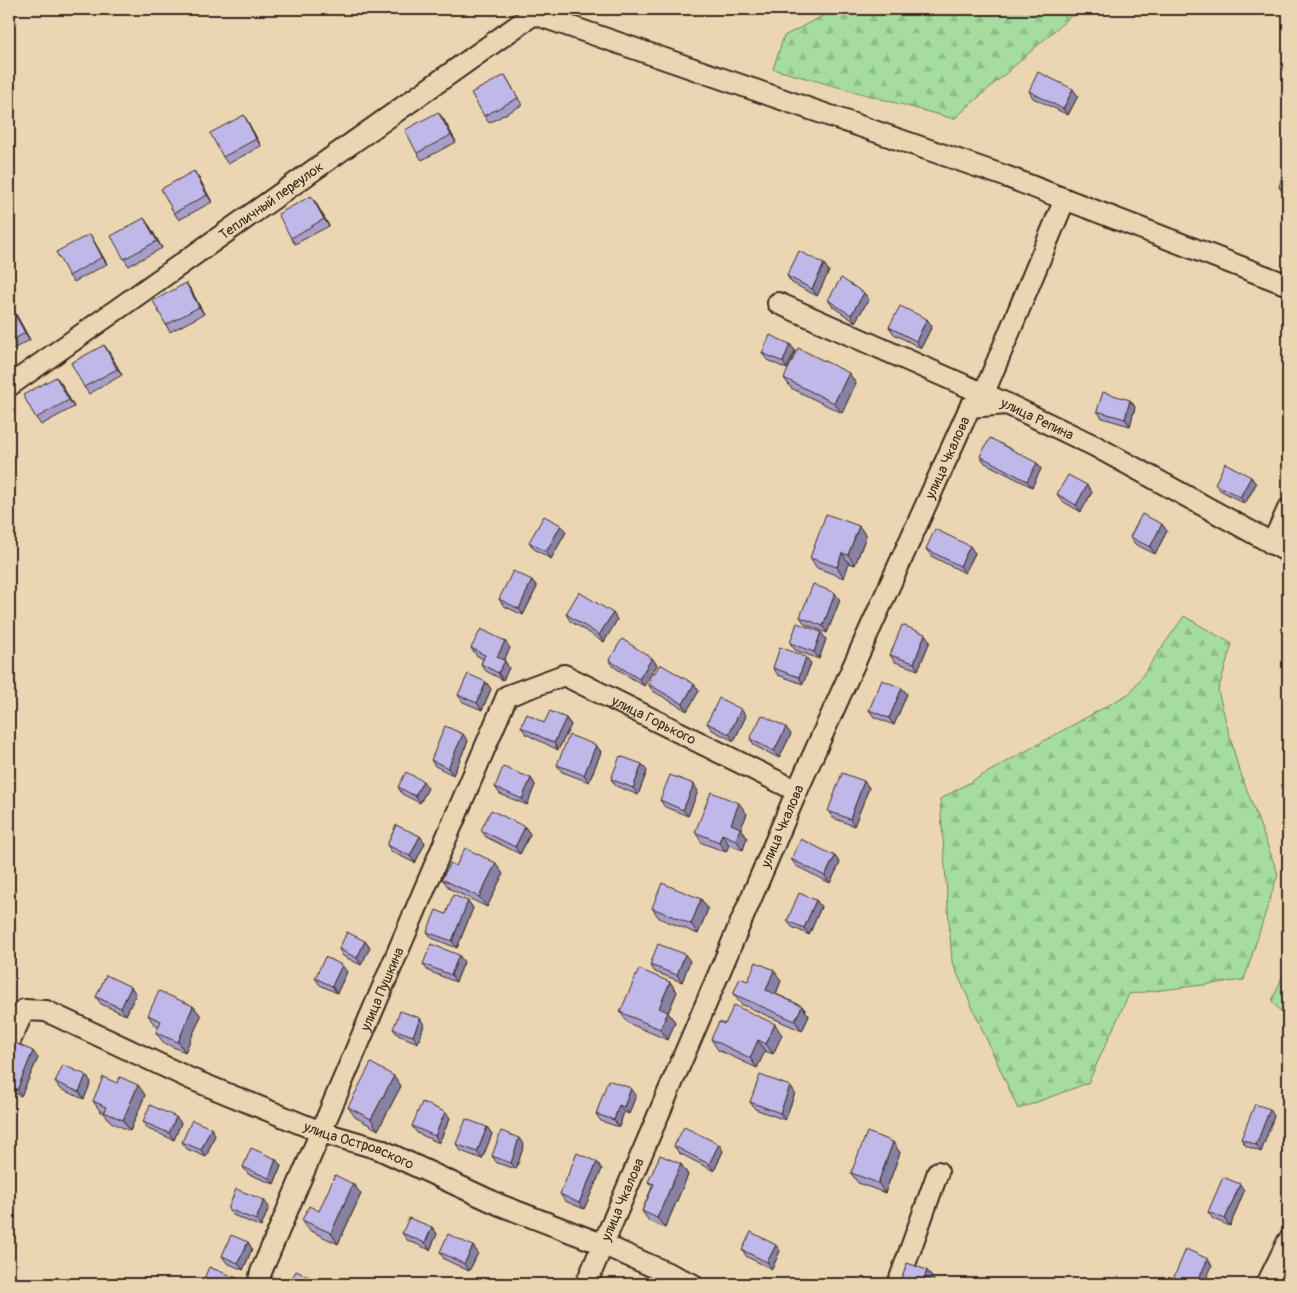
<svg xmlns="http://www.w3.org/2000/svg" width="1297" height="1293" viewBox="0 0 1297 1293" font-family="Pangolin,sans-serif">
  <defs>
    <pattern id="forest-firs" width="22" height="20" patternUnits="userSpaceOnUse" patternTransform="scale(1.25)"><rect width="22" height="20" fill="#a5dc9f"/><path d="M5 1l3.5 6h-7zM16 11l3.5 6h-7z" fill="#8fbd88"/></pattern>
  </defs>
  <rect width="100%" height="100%" fill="#ebd6b4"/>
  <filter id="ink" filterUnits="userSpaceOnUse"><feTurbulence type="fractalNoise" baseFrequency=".02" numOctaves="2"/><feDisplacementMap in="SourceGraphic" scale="10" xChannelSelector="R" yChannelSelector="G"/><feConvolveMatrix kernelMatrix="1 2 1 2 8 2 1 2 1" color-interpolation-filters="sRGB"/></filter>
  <g filter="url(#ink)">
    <path fill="url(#forest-firs)" stroke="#70835e" d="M836,9H1079L954,119L773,69L784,36Z
      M1184,616L1232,644L1218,691L1237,763L1278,874L1244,980L1129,994L1088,1083L1018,1109L952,962L940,799L1130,693Z
      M1288,963V1021L1272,1001Z"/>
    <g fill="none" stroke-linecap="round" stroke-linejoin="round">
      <g stroke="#3b2a1e" stroke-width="24">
        <g id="minor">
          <path id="s1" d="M778,303L1007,404L1095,446L1288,552"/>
          <path id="s2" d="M9,386L534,14L1005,176L1288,285"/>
          <path d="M984,393L1065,199"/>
          <path d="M1272,544L1288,509"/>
          <path id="s3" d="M9,1043L24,1010L46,1011L191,1079L321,1132L379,1149L500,1205L602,1244L692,1284"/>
          <path id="s4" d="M258,1284L261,1272L507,696L564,675L797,791"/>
          <path id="s5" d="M586,1284L797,791L970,407L1007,404"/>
          <path d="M898,1284L938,1172"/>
          <path d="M1267,1284L1288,1241"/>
        </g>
      </g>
      <use href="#minor" stroke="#ebd6b4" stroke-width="20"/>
    </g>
    <path fill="#a69ec9" stroke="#3b2a1e" d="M505,75L509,82L522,105L489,123L484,116Z
      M1029,91L1078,96L1068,115L1033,98Z
      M443,118L456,142L422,160L417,153Z
      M248,122L261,146L228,164L223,157Z
      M1288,168V195L1284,194L1279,187Z
      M199,178L212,202L179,220L174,213Z
      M311,196L316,203L329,226L295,244L291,238Z
      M149,225L162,248L129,266L124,259Z
      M94,241L107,264L74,282L69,276Z
      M824,264L829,271L817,296L792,283L787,276Z
      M186,283L191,290L204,314L170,332L166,325Z
      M864,293L869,299L855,322L833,307L828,300Z
      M9,311L17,316L30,340L9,351Z
      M932,326L921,348L894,334L889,327Z
      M790,344L795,351L787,369L767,360L762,353Z
      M104,345L109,352L122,375L89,394L84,387Z
      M56,377L61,383L74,407L41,425L36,418Z
      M784,378L856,383L842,413L791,388Z
      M1130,400L1135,407L1130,426L1102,418L1097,411Z
      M9,447L14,457L9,460Z
      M980,456L1037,463L1041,469L1032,487L985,463Z
      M1251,477L1256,484L1245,504L1220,490L1215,484Z
      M1092,492L1081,512L1062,501L1057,494Z
      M859,526L866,536L855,565L849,563L844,578L817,568L810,558Z
      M1167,531L1155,554L1135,544L1130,537Z
      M566,532L551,559L534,549L529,542Z
      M926,549L975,553L965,573L931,556Z
      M532,580L537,587L523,615L504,606L499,599Z
      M840,600L827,633L805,624L800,617Z
      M613,613L617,620L604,642L570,621L566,614Z
      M826,639L819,659L795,650L790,643Z
      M930,641L918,670L895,662L890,655Z
      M471,648H510L504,660L509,668L503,680L486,671L481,664L483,659L476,655Z
      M652,658L657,665L644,686L614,667L609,660Z
      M811,663L803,684L778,675L773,668Z
      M486,682L491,689L482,710L463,702L458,695Z
      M648,684L699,691L687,711L653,691Z
      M902,688L907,694L894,725L874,717L869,710Z
      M746,716L734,741L712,730L707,723Z
      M566,718L571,725L558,750L526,734L521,727Z
      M791,734L779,758L755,746L750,739Z
      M468,741L453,775L435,766L431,760Z
      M596,745L601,752L589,782L562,772L557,765Z
      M647,771L638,795L616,786L611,779Z
      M531,778L535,785L527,805L500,794L495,787Z
      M864,781L869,788L854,826L833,818L828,811Z
      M398,787L428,788L420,803L402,794Z
      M698,791L688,816L665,807L660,800Z
      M747,814L741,828L747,838L743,850L729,845L726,852L702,843L695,832Z
      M525,827L530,834L520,854L486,837L481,830Z
      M420,836L425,843L415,863L392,852L387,845Z
      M791,859L840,863L830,883L796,866Z
      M456,866L503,874L487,907L450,889L442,879Z
      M701,899L708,909L698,934L659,918L652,908Z
      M816,900L821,907L809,935L792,927L787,921Z
      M468,901L473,908L457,948L432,938L427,932L446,914Z
      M365,941L370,948L361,965L343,956L339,949Z
      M690,961L682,982L655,972L650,965Z
      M464,962L456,982L428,971L423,964Z
      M347,972L337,993L320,985L315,978Z
      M748,981H781L776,994L802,1006L809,1016L802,1031L741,1004L733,994Z
      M670,982L677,992L668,1013L675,1022L668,1040L628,1023L620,1012Z
      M131,987L136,994L126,1015L101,1004L96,997Z
      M193,1006L201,1016L185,1052L164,1043L156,1033L159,1027L155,1026L148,1015Z
      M420,1018L424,1025L418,1043L398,1035L393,1029Z
      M725,1024L782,1035L773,1054L765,1051L757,1068L718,1050L711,1039Z
      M9,1057L38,1058L21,1096L9,1091Z
      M394,1076L401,1086L378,1130L355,1117L348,1107Z
      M55,1082H91L84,1099L60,1089Z
      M117,1083L138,1085L145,1095L130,1131L111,1122L104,1113L100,1111L93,1101Z
      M795,1093L785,1120L755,1109L750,1102Z
      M636,1095L629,1114L624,1112L619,1127L601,1121L596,1114Z
      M445,1112L450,1118L439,1143L417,1133L412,1126Z
      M1274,1116L1261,1152L1246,1146L1241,1139Z
      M176,1117L181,1123L174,1140L148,1129L143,1122Z
      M487,1127L492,1134L482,1159L461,1151L456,1144Z
      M215,1135L206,1157L187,1149L182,1142Z
      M893,1142L900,1153L885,1193L858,1183L851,1173Z
      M524,1145L516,1169L497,1163L492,1156Z
      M674,1146L723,1151L714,1171L679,1153Z
      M681,1164L688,1175L665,1228L649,1221L642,1211L652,1187L648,1182Z
      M281,1166L274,1184L248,1174L243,1167Z
      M602,1169L584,1209L565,1201L560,1194Z
      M353,1184L361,1194L338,1244L309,1230L302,1220L319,1211Z
      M1240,1184L1244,1191L1230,1226L1213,1219L1208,1212Z
      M269,1207L261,1227L233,1215L228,1209Z
      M432,1227L437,1234L430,1250L407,1240L402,1233Z
      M248,1242L252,1249L243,1270L227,1263L222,1256Z
      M473,1246L478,1253L469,1271L444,1259L440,1252Z
      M742,1250L780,1251L772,1269L747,1257Z"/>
    <path fill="#8781a4" stroke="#3b2a1e" d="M1073,89L1078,96L1068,115L1063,109Z
      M438,112L443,118L456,142L451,135Z
      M244,115L248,122L261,146L256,139Z
      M194,171L199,178L212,202L207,195Z
      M311,196L316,203L329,226L324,219Z
      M144,218L149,225L162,248L157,241Z
      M90,234L94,241L107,264L102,257Z
      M824,264L829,271L817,296L812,289Z
      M186,283L191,290L204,314L199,307Z
      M864,293L869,299L855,322L851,315Z
      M12,309L17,316L30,340L25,333Z
      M927,319L932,326L921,348L916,341Z
      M790,344L795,351L787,369L783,362Z
      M104,345L109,352L122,375L117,369Z
      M849,373L856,383L842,413L834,403Z
      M56,377L61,383L74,407L69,400Z
      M1130,400L1135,407L1130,426L1125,419Z
      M1037,463L1041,469L1032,487L1027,481Z
      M1251,477L1256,484L1245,504L1240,497Z
      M1087,485L1092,492L1081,512L1076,505Z
      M1162,524L1167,531L1155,554L1150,547Z
      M561,525L566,532L551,559L546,552Z
      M859,526L866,536L855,565L848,555Z
      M970,546L975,553L965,573L960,566Z
      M842,553L849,563L844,578L837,567Z
      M532,580L537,587L523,615L519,609Z
      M835,593L840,600L827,633L823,626Z
      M613,613L617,620L604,642L599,635Z
      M821,632L826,639L819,659L814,652Z
      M925,634L930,641L918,670L914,663Z
      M505,641L510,648L502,664L497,657Z
      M806,657L811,663L803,684L799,677Z
      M652,658L657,665L644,686L639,679Z
      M505,661L509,668L503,680L498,673Z
      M486,682L491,689L482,710L477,703Z
      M694,684L699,691L687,711L683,704Z
      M902,688L907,694L894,725L889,718Z
      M741,709L746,716L734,741L729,734Z
      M566,718L571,725L558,750L554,743Z
      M786,727L791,734L779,758L774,751Z
      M463,734L468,741L453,775L448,768Z
      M596,745L601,752L589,782L584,775Z
      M642,764L647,771L638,795L633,788Z
      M531,778L535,785L527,805L522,799Z
      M423,781L428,788L420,803L415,796Z
      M864,781L869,788L854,826L850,819Z
      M694,784L698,791L688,816L683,810Z
      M739,803L747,814L741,828L747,838L743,850L736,840L731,824Z
      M525,827L530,834L520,854L515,847Z
      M722,834L729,845L726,852L719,842Z
      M420,836L425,843L415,863L410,856Z
      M835,856L840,863L830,883L825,876Z
      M496,863L503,874L487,907L479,897Z
      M701,899L708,909L698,934L691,924Z
      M816,900L821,907L809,935L804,928Z
      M468,901L473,908L457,948L452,941Z
      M365,941L370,948L361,965L357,958Z
      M685,954L690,961L682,982L677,975Z
      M459,955L464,962L456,982L451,975Z
      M342,965L347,972L337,993L332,986Z
      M774,970L781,981L773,1000L766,990Z
      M670,982L677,992L668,1013L675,1022L668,1040L660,1029L659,1008Z
      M131,987L136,994L126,1015L121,1008Z
      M193,1006L201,1016L185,1052L178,1042Z
      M802,1006L809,1016L802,1031L795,1021Z
      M420,1018L424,1025L418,1043L413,1036Z
      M775,1024L782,1035L773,1054L766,1044Z
      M758,1040L765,1051L757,1068L750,1058Z
      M33,1051L38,1058L21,1096L17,1090Z
      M86,1075L91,1082L84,1099L79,1092Z
      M394,1076L401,1086L378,1130L371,1119Z
      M138,1085L145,1095L130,1131L123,1120Z
      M790,1086L795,1093L785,1120L780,1113Z
      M631,1088L636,1095L629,1114L624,1107Z
      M619,1105L624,1112L619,1127L614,1120Z
      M1270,1109L1274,1116L1261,1152L1256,1145Z
      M445,1112L450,1118L439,1143L435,1136Z
      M176,1117L181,1123L174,1140L169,1133Z
      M487,1127L492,1134L482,1159L477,1152Z
      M211,1128L215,1135L206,1157L201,1150Z
      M519,1138L524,1145L516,1169L511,1163Z
      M893,1142L900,1153L885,1193L878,1183Z
      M719,1144L723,1151L714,1171L709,1164Z
      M276,1159L281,1166L274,1184L269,1178Z
      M597,1162L602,1169L584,1209L579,1203Z
      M681,1164L688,1175L665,1228L657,1218Z
      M353,1184L361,1194L338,1244L331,1233Z
      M1240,1184L1244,1191L1230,1226L1225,1219Z
      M264,1200L269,1207L261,1227L256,1220Z
      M432,1227L437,1234L430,1250L425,1243Z
      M248,1242L252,1249L243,1270L238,1263Z
      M776,1245L780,1251L772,1269L767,1262Z
      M473,1246L478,1253L469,1271L464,1264Z
      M1208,1259L1212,1266L1204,1284H1196Z
      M927,1270L934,1280L933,1284H922Z
      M237,1278L241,1284H235Z
      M313,1279L317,1284H311Z"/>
    <path fill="#c1b8ea" stroke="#3b2a1e" d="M1038,72L1073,89L1063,109L1029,91Z
      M505,75L518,98L484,116L471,93Z
      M438,112L451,135L417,153L405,130Z
      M244,115L256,139L223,157L210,133Z
      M1285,167L1288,168V190L1279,187Z
      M194,171L207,195L174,213L161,189Z
      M311,196L324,219L291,238L278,214Z
      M144,218L157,241L124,259L111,236Z
      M90,234L102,257L69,276L56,252Z
      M799,251L824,264L812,289L787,276Z
      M841,278L864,293L851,315L828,300Z
      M186,283L199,307L166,325L153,301Z
      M900,306L927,319L916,341L889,327Z
      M12,309L25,333L9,342V311Z
      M770,335L790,344L783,362L762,353Z
      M104,345L117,369L84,387L71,363Z
      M798,348L849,373L834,403L784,378Z
      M56,377L69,400L36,418L23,395Z
      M1103,392L1130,400L1125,419L1097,411Z
      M990,438L1037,463L1027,481L980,456Z
      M1225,463L1251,477L1240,497L1215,484Z
      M1068,475L1087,485L1076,505L1057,494Z
      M826,514L859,526L848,555L842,553L837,567L810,558Z
      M1142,514L1162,524L1150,547L1130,537Z
      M544,516L561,525L546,552L529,542Z
      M935,529L970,546L960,566L926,549Z
      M513,571L532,580L519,609L499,599Z
      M813,584L835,593L823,626L800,617Z
      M579,592L613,613L599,635L566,614Z
      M797,623L821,632L814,652L790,643Z
      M902,625L925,634L914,663L890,655Z
      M481,629L505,641L497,657L505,661L498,673L481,664L485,655L471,648Z
      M622,639L652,658L639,679L609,660Z
      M780,647L806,657L799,677L773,668Z
      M660,664L694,684L683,704L648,684Z
      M468,674L486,682L477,703L458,695Z
      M882,680L902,688L889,718L869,710Z
      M719,698L741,709L729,734L707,723Z
      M550,711L566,718L554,743L521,727L527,714L544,723Z
      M762,715L786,727L774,751L750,739Z
      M445,726L463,734L448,768L431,760Z
      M569,735L596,745L584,775L557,765Z
      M620,756L642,764L633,788L611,779Z
      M503,767L531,778L522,799L495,787Z
      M406,772L423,781L415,796L398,787Z
      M842,773L864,781L850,819L828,811Z
      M670,775L694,784L683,810L660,800Z
      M711,792L739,803L731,824L740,828L736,840L722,834L719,842L695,832Z
      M491,810L525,827L515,847L481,830Z
      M396,825L420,836L410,856L387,845Z
      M801,839L835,856L825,876L791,859Z
      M465,848L496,863L479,897L442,879L450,863L456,866Z
      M662,883L701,899L691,924L652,908Z
      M799,893L816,900L804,928L787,921Z
      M453,895L468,901L452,941L427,932L436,910L446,914Z
      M347,932L365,941L357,958L339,949Z
      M431,944L459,955L451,975L423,964Z
      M658,944L685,954L677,975L650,965Z
      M325,957L342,965L332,986L315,978Z
      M756,962L774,970L766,990L802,1006L795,1021L733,994L740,978L748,981Z
      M639,969L670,982L659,1008L668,1012L660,1029L620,1012Z
      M106,975L131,987L121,1008L96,997Z
      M159,991L193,1006L178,1042L156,1033L161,1021L148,1015Z
      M734,1005L775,1024L766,1044L758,1040L750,1058L711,1039L719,1022L725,1024Z
      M400,1011L420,1018L413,1036L393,1029Z
      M15,1043L33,1051L17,1090L9,1086V1057Z
      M371,1063L394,1076L371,1119L348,1107Z
      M63,1065L86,1075L79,1092L55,1082Z
      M760,1075L790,1086L780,1113L750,1102Z
      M103,1077L117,1083L120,1077L138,1085L123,1120L104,1112L106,1107L93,1101Z
      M608,1080L631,1088L624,1107L619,1105L614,1120L596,1114Z
      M422,1102L445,1112L435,1136L412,1126Z
      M1255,1104L1270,1109L1256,1145L1241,1139Z
      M150,1105L176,1117L169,1133L143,1122Z
      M466,1119L487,1127L477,1152L456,1144Z
      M192,1120L211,1128L201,1150L182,1142Z
      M684,1127L719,1144L709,1164L674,1146Z
      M501,1131L519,1138L511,1163L492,1156Z
      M867,1132L893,1142L878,1183L851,1173Z
      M251,1148L276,1159L269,1178L243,1167Z
      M577,1153L597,1162L579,1203L560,1194Z
      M660,1155L681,1164L657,1218L642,1211L654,1184L648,1182Z
      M335,1175L353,1184L331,1233L302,1220L309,1206L319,1211Z
      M1223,1177L1240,1184L1225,1219L1208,1212Z
      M236,1189L264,1200L256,1220L228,1209Z
      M409,1218L432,1227L425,1243L402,1233Z
      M751,1232L776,1245L767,1262L742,1250Z
      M448,1234L473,1246L464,1264L440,1252Z
      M231,1235L248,1242L238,1263L222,1256Z
      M1186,1249L1208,1259L1196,1284H1171Z
      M907,1263L927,1270L922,1284H900Z
      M209,1267L237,1278L235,1284H202Z
      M296,1271L313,1279L311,1284H289Z"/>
  </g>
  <g text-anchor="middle" stroke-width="4.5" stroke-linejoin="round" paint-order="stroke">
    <g font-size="14" fill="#3b2a1e" stroke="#ebd6b4">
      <text dy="5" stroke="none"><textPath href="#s2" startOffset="321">Тепличный переулок</textPath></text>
      <text dy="5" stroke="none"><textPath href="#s1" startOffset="284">улица Репина</textPath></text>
      <text dy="5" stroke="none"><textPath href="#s5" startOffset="902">улица Чкалова</textPath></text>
      <text dy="5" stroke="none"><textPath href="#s4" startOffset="800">улица Горького</textPath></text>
      <text dy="5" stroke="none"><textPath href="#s5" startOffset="498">улица Чкалова</textPath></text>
      <text dy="5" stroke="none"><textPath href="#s4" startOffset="320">улица Пушкина</textPath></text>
      <text dy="5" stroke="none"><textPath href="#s3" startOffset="399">улица Островского</textPath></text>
      <text dy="5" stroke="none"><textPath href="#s5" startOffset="92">улица Чкалова</textPath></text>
    </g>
  </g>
  <rect width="1297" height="1293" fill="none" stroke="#ebd6b4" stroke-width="30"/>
  <rect x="15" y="15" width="1267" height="1263" fill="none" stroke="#3b2a1e" stroke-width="2" filter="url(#ink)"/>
</svg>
